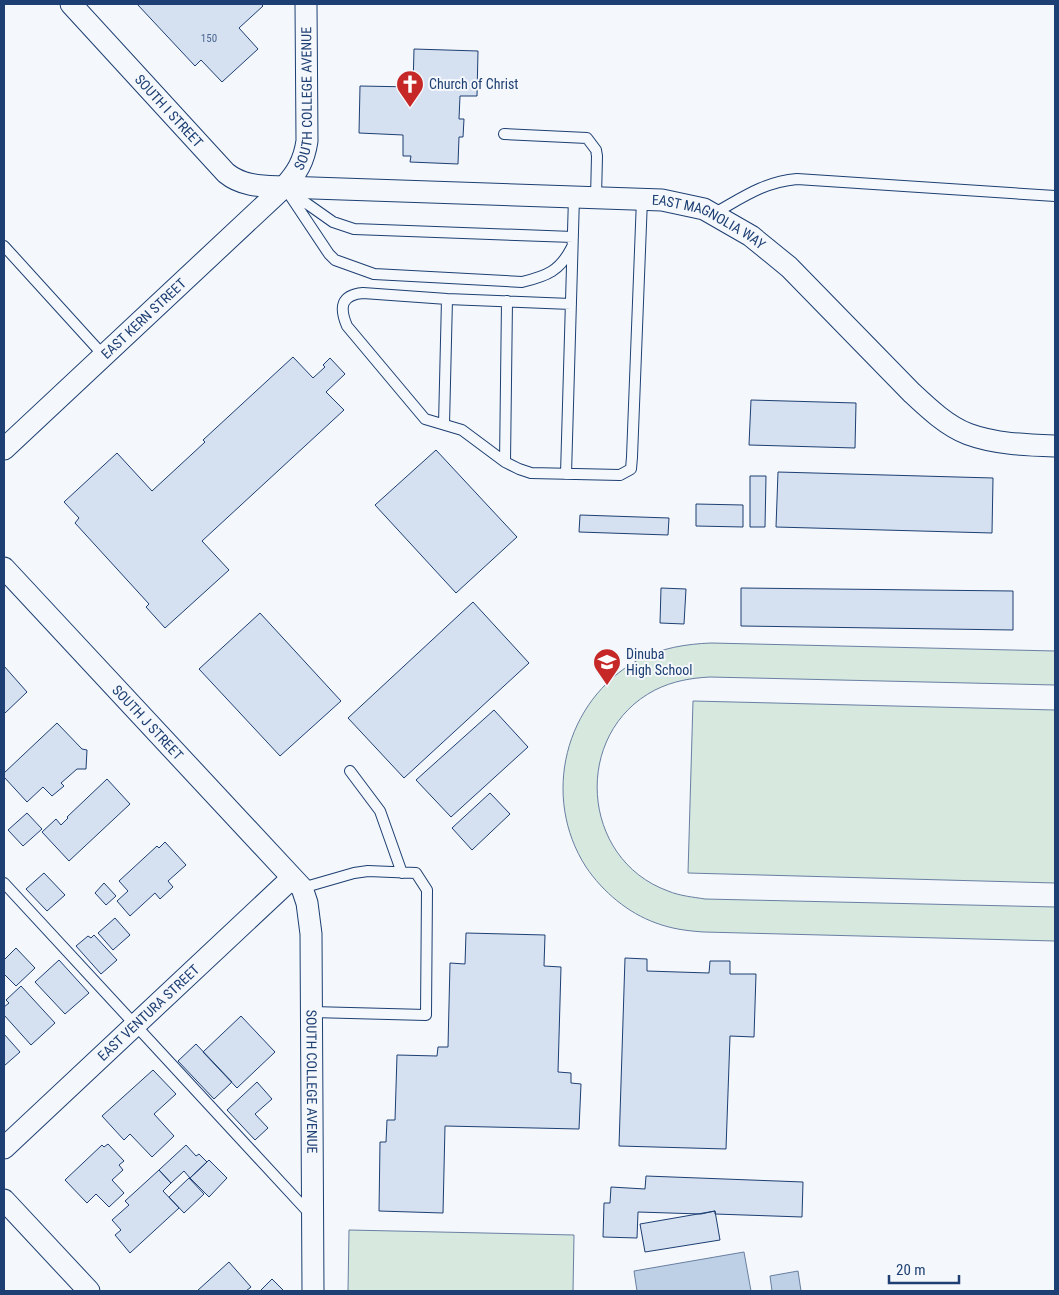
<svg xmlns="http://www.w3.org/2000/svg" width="1059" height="1295" viewBox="0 0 1059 1295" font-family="'Roboto Condensed',sans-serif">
  <rect width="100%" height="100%" fill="#f4f7fb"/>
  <path fill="#d7e8df" stroke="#687fa3" d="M711,643L1055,651V685L710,677C691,678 673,681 655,690C572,733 580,859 668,891C680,896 693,897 705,899L1055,907V941L704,932C688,931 672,929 656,923C628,913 603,892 586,867C541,797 564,701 638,660C661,648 686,644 711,643Z
    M693,701L1055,710V883L688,873Z
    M349,1230L574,1235L573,1291H348Z"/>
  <path fill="#bed0e5" stroke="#687fa3" d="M744,1252L751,1291H637L634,1271Z
    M798,1271L801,1291H772L770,1276Z"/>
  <path fill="#d5e0f0" stroke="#1d3f73" d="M137,4H261L263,6L239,28L258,49L222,82L201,60L195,66Z
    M414,49L478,51L477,96H460L459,119H464L463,137H459L458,164L410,162L411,156H403V135L359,133L360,86L413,87Z
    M293,357L313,378L325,367L323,365L330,358L345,374L326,392L344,410L202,541L229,570L165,628L146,607L149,604L75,523L79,518L64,502L117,453L152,491L205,442L203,440Z
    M751,400L856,403L855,448L749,445Z
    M436,450L517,537L456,593L375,505Z
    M778,472L993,478L992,533L776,527Z
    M750,476H766L765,527H750Z
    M696,504L743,505V527L696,526Z
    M580,515L669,518L668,535L579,532Z
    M661,588L686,589L684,624L660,623Z
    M741,588L1013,591V630L741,626Z
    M473,602L529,663L404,778L348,718Z
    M260,613L341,701L280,756L199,669Z
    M4,666L27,692L4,714Z
    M494,710L528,747L451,817L416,780Z
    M57,723L82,749L87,750L86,769H77L61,783L64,786L52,796L43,787L27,802L4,777V773Z
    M107,779L130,804L69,861L42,832L56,819L61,825L68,818L67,817Z
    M490,793L510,814L472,850L452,828Z
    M27,813L42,829L23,846L8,830Z
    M165,842L186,865L168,881L173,887L160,899L155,893L130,916L117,901L128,891L119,881L157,846L159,848Z
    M44,873L65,895L47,911L26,889Z
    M104,883L116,896L106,905L95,893Z
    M115,918L130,935L113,950L98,933Z
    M466,933L545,935L544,966L561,967L558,1072L571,1073V1083L581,1084L579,1129L445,1126L443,1213L379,1211L380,1142H386L387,1120H395L397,1055L437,1056L438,1047H448L450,963L465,964Z
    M94,935L117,960L101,974L76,946L88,936L91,938Z
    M16,948L35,968L16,986L4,974V960Z
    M625,958L647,959V971L709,973L710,961H730V974H756L754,1037L730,1036L726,1149L619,1146Z
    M59,960L89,993L65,1014L35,982Z
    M21,986L55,1023L31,1045L4,1015V1007L9,1003L6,1000Z
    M241,1016L275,1052L237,1088L203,1052Z
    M4,1034L20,1052L4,1066Z
    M196,1044L232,1082L214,1099L178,1061Z
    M153,1070L176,1094L154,1114L174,1136L152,1157L130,1134L124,1140L102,1116Z
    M257,1082L272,1099L255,1114L268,1128L255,1140L227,1110Z
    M108,1144L124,1161L119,1165L123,1170L112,1180L124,1193L109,1207L96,1194L87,1203L65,1180L102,1145L104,1147Z
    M186,1145L196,1156L199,1154L207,1162L190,1178L184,1171L171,1183L159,1170Z
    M209,1160L227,1178L209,1197L190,1178Z
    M159,1170L171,1183L163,1191L179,1208L130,1253L115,1235L121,1230L112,1220L129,1205L125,1201Z
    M646,1176L803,1182L802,1217L715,1214V1211L701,1214L638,1212L637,1238L603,1237L604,1203H610L611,1187L645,1189Z
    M189,1178L204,1194L184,1213L169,1197Z
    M715,1211L720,1240L645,1252L640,1224Z
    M229,1262L251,1287L246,1291H197Z
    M272,1279L284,1291H260Z"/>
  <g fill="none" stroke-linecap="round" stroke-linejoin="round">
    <g stroke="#1d3f73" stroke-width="12">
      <path id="lane" d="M504,134L587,138L596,150L597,156L596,197
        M285,188L329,254L335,260L374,274L522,282C547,276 560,271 572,247
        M289,191L333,222L354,229L573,237
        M713,214C742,198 763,182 797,179L1055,196
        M4,246L104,356
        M571,304L447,299L363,293C341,295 339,307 347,326L425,419L462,430L505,462L519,469L531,473L620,475L631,469L632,457L642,199
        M444,424L447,299
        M505,462L507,301
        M566,474L574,197
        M350,771L380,811L402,873
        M4,883L310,1214
        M302,888L354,873L368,871L416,873L427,890L426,1015L312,1012"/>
    </g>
    <g stroke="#1d3f73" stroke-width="23">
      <g id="street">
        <path id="s1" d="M71,4L226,173C243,187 264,186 284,187L662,200L704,209L751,236L789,267L912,393C928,408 947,426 968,434C995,444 1026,445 1055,446"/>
        <path id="s2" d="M4,449L284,187C297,173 304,161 307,141L306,4"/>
        <path id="s3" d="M4,568L302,888L307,903L311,934L313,1291"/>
        <path id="s4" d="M4,1148L292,878"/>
        <path d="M4,1200L89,1291"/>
      </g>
    </g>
    <use href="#lane" stroke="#f4f7fb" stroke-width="10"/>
    <use href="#street" stroke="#f4f7fb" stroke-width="21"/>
  </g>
  <defs>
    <g id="church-pin" transform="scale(1.4375)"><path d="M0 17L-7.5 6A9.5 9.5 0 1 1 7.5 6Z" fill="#c62828" stroke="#f4f7fb"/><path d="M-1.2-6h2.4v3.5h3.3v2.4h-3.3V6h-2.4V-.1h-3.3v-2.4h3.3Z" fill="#fff"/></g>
    <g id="school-pin" transform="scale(1.4375)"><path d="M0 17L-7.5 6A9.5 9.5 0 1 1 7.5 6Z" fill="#c62828" stroke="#f4f7fb"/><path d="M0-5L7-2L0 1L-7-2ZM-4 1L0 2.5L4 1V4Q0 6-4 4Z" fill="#fff"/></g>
  </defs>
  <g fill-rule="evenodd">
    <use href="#church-pin" x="410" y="84"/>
    <use href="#school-pin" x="607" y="662"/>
  </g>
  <g text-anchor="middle" stroke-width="4" stroke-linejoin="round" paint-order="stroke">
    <g font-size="11" fill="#4b6792">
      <text x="209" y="42">150</text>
    </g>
    <g font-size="14" fill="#1d3f73" stroke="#f4f7fb" text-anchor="start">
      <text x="429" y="89">Church of Christ</text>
      <text x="626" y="659">Dinuba<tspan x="626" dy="16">High School</tspan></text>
    </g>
    <g font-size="14" fill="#1d3f73" stroke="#f4f7fb">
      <text dy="5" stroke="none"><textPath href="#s2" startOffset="478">SOUTH COLLEGE AVENUE</textPath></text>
      <text dy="5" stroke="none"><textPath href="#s1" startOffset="145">SOUTH I STREET</textPath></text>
      <text dy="5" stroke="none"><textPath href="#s1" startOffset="720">EAST MAGNOLIA WAY</textPath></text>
      <text dy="5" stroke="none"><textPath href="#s2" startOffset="191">EAST KERN STREET</textPath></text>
      <text dy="5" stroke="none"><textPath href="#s3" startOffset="211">SOUTH J STREET</textPath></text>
      <text dy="5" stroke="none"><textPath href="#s4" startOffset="198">EAST VENTURA STREET</textPath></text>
      <text dy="5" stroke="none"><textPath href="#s3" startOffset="632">SOUTH COLLEGE AVENUE</textPath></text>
    </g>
  </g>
  <rect width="1059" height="1295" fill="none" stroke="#1d3f73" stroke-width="10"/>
  <path d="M889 1275v8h70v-8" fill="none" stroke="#1d3f73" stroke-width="2.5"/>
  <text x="896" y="1275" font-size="15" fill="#1d3f73" stroke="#f4f7fb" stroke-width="4" paint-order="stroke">20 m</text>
</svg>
